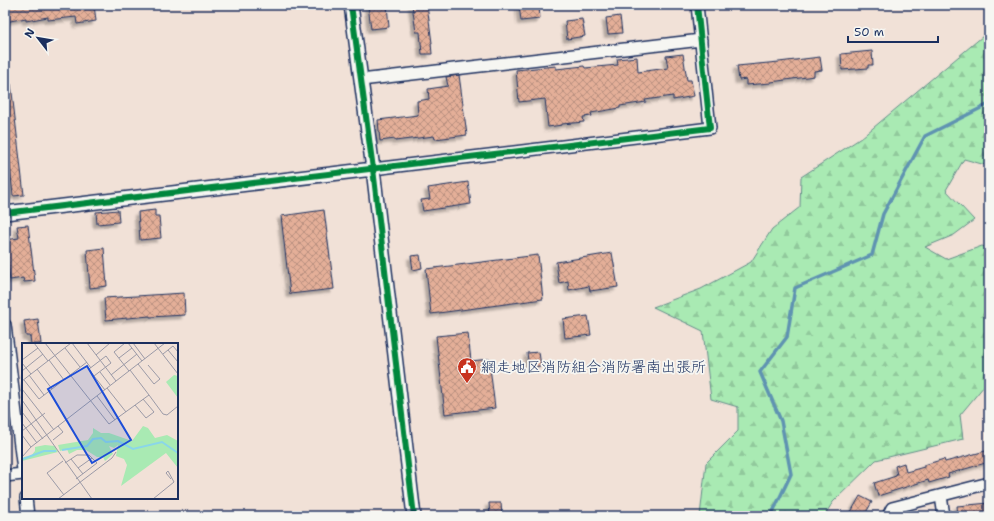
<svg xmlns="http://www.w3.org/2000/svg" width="994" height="521" viewBox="0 0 994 521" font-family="'Shantell Sans','Klee One',sans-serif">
  <defs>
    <pattern id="forest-firs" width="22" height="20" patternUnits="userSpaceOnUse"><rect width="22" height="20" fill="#a9eab3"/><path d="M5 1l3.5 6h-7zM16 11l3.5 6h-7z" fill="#91c99c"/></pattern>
    <pattern id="building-cross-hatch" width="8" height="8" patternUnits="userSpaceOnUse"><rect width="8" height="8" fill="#e4af98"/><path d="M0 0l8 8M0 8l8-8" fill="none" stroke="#b88f7f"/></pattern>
    <filter id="shadow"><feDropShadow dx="-3.5" dy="3.5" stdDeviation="1" flood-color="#0004"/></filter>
  </defs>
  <rect width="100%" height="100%" fill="#f1e1d7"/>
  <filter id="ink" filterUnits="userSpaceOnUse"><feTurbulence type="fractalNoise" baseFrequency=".025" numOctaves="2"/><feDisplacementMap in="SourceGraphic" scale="8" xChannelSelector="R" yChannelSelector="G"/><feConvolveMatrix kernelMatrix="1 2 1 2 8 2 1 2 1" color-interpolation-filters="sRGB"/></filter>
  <g filter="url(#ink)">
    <path fill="url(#forest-firs)" stroke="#628c88" d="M989,31V166L964,159L946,190L974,220L954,235L925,247L946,259L982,246L989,248V380L960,415L963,439L876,460L833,502L824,516H700L706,463L738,431V407L711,399L703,331L653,307L701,289L751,262L772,229L800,207L801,177L861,138Z"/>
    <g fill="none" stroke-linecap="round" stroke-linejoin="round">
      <path stroke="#5e93b1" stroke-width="3.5" d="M771,516L791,474L781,421L760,372L787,337L795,288L872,255L883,214L925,136L989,104"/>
    </g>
    <path fill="url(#building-cross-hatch)" stroke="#1b2f5e" filter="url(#shadow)" d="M5,5H94L96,21L77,24L76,17L48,20V17L26,21V18L5,22Z
      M368,5H387L389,27L371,29Z
      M412,5H427L432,43H431L432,54H422L420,32H416Z
      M519,5H539L540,19L521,21Z
      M620,16L622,33L608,34L606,18Z
      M582,19L585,36L567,39L565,21Z
      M872,51L873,65H868V68L842,70L841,54Z
      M683,54L687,80H691L694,96L673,100V96L645,100L646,102L620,106V108L591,113L592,116L583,117L584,122L562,124V125L548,127L545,99L519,102L516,70L556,66V69L584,66L585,68L618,65L617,59L637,57L638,72L668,68L666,56Z
      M820,57L822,70L814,71V76L771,82V83L746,85V79L739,80L737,66L779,62Z
      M459,75L467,135L435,139L434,136L395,141V139L380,141L378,120L418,115L417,101L429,99L428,89L448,86L446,77Z
      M5,84H11L24,195L13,196L7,133H6L5,122Z
      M468,182L471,204L423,211L421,200L430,199L428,188Z
      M118,210L119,222L97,224L96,212Z
      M155,210V216H159L161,238L140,240L138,212Z
      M324,210L334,289L290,294L281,216Z
      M28,225L35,281L24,282L23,278L10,280L5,240L19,238L17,226Z
      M104,248L107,286L90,288L87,250Z
      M612,253L618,287L590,291L589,286L569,290L568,281L559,283L556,262Z
      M420,255L422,268L413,270L411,256Z
      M538,255L543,299L431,314L426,269Z
      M184,293L185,315L150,317V316L106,320L104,298Z
      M588,316L591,335L565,338L563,319Z
      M38,319L41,344H31L30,336H26L24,321Z
      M468,333L471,361L489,359L495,408L445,414L436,336Z
      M539,352L541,366L529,367L527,353Z
      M989,450V462L948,474L949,477L929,483L928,480L878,496L874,483L896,476V475H897L895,466L904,463L906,472L924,467V465L944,459L945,462Z
      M860,496L872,502L864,516H858L851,512Z
      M489,503H501L502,516H490Z
      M989,503V516H958L957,506Z"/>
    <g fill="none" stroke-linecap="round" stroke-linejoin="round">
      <g stroke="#1b2f5e" stroke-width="14">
        <path id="minor" d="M361,80L701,40
          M373,169L710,128L697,5
          M5,325L23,470
          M5,476L23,474
          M941,496L944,516
          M26,498L28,516
          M888,516L892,508L989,483"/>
      </g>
      <g stroke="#1b2f5e" stroke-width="16">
        <path id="tertiary" d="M351,5L373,169L414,516
          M5,213L373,169"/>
      </g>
      <use href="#minor" stroke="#f6f6f2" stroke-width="11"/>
      <use href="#tertiary" stroke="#f6f6f2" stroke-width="13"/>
      <g stroke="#f6f6f2" stroke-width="8">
        <path id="cycleway" d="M351,5L373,169L414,516
          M5,213L710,128L697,5"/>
      </g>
      <use href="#cycleway" stroke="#00873e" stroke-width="6"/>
    </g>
  </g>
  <defs>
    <g id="civic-pin" transform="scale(1)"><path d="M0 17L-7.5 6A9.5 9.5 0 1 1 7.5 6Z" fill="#c8321e" stroke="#f6f6f2"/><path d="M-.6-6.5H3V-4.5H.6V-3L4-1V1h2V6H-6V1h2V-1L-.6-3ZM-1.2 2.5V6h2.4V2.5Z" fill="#fff"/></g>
  </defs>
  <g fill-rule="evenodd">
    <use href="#civic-pin" x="467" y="367"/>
  </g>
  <g text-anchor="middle" stroke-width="3.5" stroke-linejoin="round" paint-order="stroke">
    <g font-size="15" fill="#1b2f5e" stroke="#f6f6f2" text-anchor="start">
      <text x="481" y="372">網走地区消防組合消防署南出張所</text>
    </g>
  </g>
  <g transform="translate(22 343)">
    <rect width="156" height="156" fill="#f1e1d7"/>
    <path d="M152,32L156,33V55L144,39Z" fill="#a9eab3"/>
    <path d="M121,83L126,85L133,95L145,92L156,98V125L144,110L99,143L105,122L102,116L94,113L96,102L92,105L87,103L91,111L83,118L81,114H75L64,107H55L47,111L45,106L38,108L36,102L66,97L71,90V85L79,90H87L110,98ZM23,102L33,103L36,109L0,118L2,114L9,113L13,108V104Z" fill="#a9eab3"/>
    <path fill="none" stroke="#8ad6e9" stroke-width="2" d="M40,107L65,103L71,96L79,95L84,99L96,98L111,106L140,99L156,110M1,116L22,108H34"/>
    <path fill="none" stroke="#9b9aa7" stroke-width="1" d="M12,0L26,18M23,0L87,81L127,52L108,27M50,0L69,25M65,0L94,38M103,0L92,9L107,28M106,0L120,18M111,0L123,16M132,0L156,31M43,5L58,24M146,7L156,19M141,11L151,3L156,9M74,12L88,0M97,15L110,5M0,17L16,5M27,17L42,37M0,20L9,31M116,21L132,41L138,36L126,22M15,26L30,46M0,28L21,11M78,29L88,42M7,32L22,52M89,32L115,11M72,33L89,20L84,13L67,26L72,33L83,47M2,37L17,56L65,19M0,38L49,0M85,45L104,69M0,46L32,87M127,52L141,71L145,72L156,63M75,53L93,77M0,57L70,156M113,62L124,75L132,69L121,56M0,69L21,96M0,80L15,100M0,88L23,70M0,92L9,104M31,97L41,89L36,83M0,114L9,104L143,0M49,116L61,131M41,118L25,130L42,152M43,120L55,112H67L75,120L54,136M56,125L70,115M36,156L90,115L94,109M131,156L152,139L146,128L144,130L149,136"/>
    <path fill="#1d4ed8" fill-opacity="0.15" stroke="#1d4ed8" stroke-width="2" d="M65,23L109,97L70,120L26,46Z"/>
    <rect width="156" height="156" fill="none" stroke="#1b2f5e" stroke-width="2"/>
  </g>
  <rect width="994" height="521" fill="none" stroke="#f6f6f2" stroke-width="20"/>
  <rect x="10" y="10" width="974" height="501" fill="none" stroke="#1b2f5e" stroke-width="1.5" filter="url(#ink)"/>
  <g transform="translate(38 38) rotate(301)" stroke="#f6f6f2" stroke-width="3" paint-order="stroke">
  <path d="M0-3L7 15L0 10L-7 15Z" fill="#1b2f5e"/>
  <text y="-6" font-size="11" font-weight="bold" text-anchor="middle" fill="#1b2f5e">N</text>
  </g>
  <path d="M848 36v6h90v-6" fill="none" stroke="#1b2f5e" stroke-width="2"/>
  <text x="854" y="36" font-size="12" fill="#1b2f5e" stroke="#f6f6f2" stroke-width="3" paint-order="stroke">50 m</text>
</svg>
